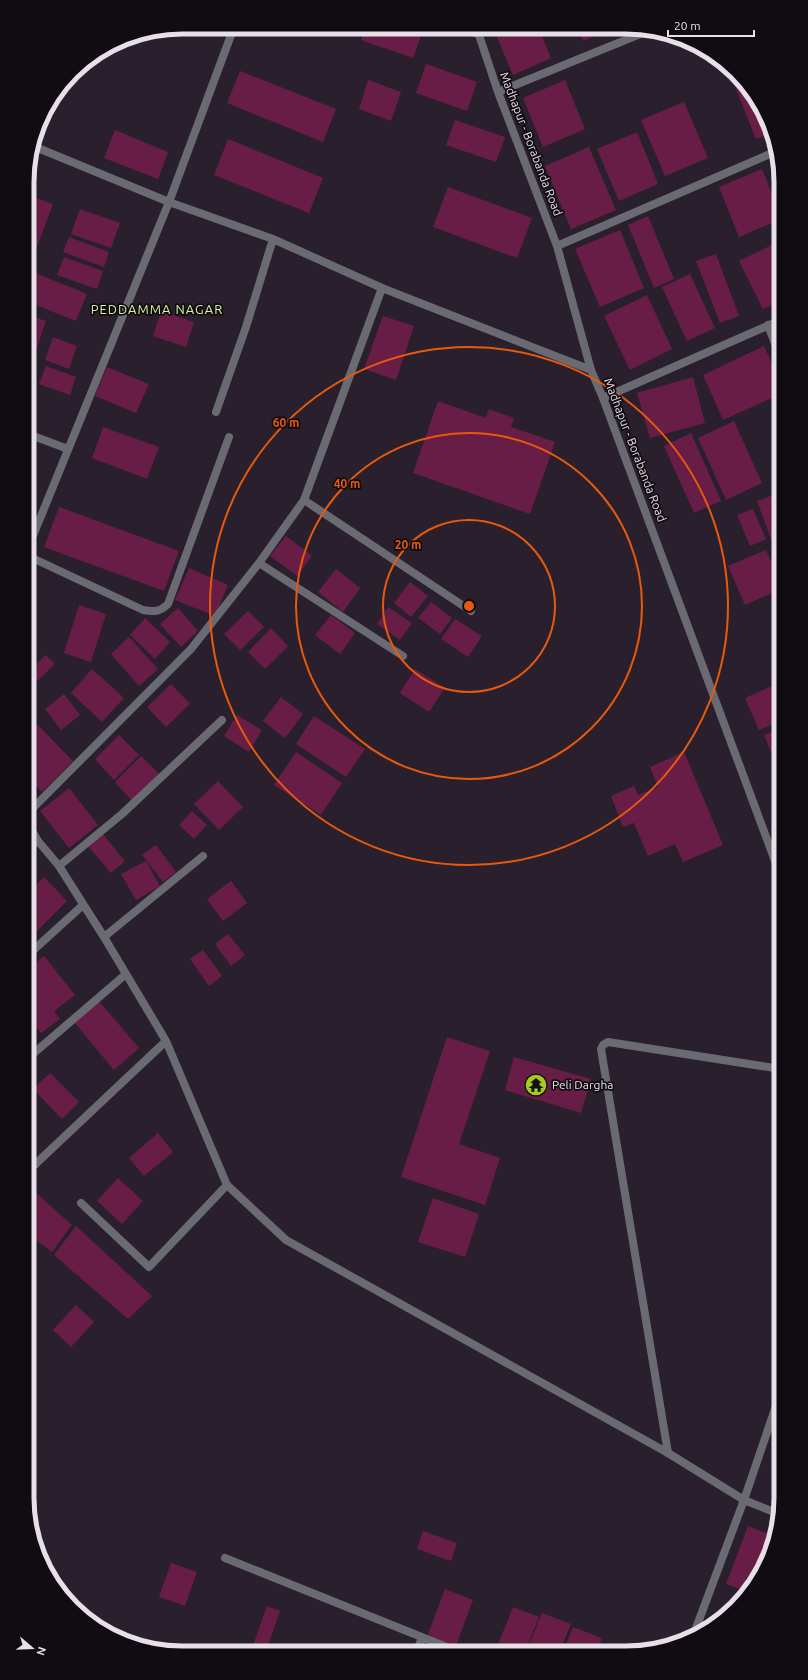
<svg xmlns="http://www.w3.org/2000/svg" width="808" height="1680" viewBox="0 0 808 1680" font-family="Ubuntu,sans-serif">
  <rect width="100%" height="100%" fill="#2a202d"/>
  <path fill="#681d46" d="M365,28H424L413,58L361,40Z
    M511,29H539L551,58L513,75L496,35Z
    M547,29H568V30L549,36Z
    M578,29L601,30L603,33L583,41Z
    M135,36L132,44L122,39H123Z
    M426,64L477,82L467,111L416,93Z
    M726,64L760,104L772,133L756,139Z
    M240,71L336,109L323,142L227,103Z
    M368,80L401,92L391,121L359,109Z
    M565,80L585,129L543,147L523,98Z
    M684,102L708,158L665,176L641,120Z
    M455,120L505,137L496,162L446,145Z
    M115,130L168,152L158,179L104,158Z
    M637,132L658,184L619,201L597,149Z
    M228,139L323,178L309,213L214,175Z
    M589,147L616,210L571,229L545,166Z
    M762,169L781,216V219L739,237L719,187Z
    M448,187L532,218L517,258L433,227Z
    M28,195L53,204L28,271Z
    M80,209L120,223L111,248L71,234Z
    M648,216L674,279L654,288L628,225Z
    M620,230L644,288L600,307L575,249Z
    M69,237L109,252L104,267L63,252Z
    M780,241L781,301L763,309L739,261Z
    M716,254L739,316L720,323L696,261Z
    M64,257L103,271L97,289L57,275Z
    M33,272L87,294L76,321L28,302V285Z
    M690,274L715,328L687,341L662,287Z
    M647,295L672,349L630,370L604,316Z
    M161,311L194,322L186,347L153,336Z
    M28,315L46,321L32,362L28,361Z
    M383,316L414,326L396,380L364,369Z
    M53,337L77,346L69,369L45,360Z
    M764,346L781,384V394L723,420L703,375Z
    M46,366L76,377L70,395L39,384Z
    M107,367L149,384L136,413L95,396Z
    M693,377L705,423L650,438L637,393Z
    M438,401L486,418L489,409L514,418L511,427L555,442L530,514L413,473Z
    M734,421L762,483L726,500L698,438Z
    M103,427L159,447L147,479L92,458Z
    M691,433L721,501L694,513L664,446Z
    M781,492V544L774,547L757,501Z
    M59,507L179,551L164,591L44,547Z
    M753,509L766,539L750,546L737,515Z
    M286,536L312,556L297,576L270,556Z
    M766,550L781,584V589L745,605L728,566Z
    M189,568L228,585L215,616L175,600Z
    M336,569L360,588L343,612L318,592Z
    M410,582L428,596L411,617L394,603Z
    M431,602L452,618L440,634L418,618Z
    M79,605L106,614L91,662L64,653Z
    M388,607L412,623L400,640L377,624Z
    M178,608L198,631L181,647L160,624Z
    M248,611L264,627L240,650L224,634Z
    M331,615L355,633L340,654L315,635Z
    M145,618L170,642L155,659L130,635Z
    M455,619L482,636L468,657L441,639Z
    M271,628L288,646L265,669L248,652Z
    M129,637L158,669L139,686L111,654Z
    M46,655L55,664L34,684L28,677V672Z
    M92,669L124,698L102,722L71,693Z
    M415,669L445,688L429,712L400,693Z
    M781,682V721L759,730L745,698Z
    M171,684L190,704L166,727L147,707Z
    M64,694L80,715L61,730L45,709Z
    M281,697L303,714L285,738L263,721Z
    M237,715L262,730L249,752L224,736Z
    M314,716L365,749L346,777L296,744Z
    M31,718L73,761L42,792L28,778V721Z
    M781,728V775L764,735Z
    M119,735L139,755L114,780L95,759Z
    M296,752L342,783L321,815L274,785Z
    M684,752L723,845L683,862L675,844L648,856L634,823L623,827L611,796L634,786L638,795L658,787L650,767Z
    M141,756L160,775L132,801L115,782Z
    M218,781L243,807L219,830L194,804Z
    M69,788L98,825L69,848L40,811Z
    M192,811L207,825L194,839L179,825Z
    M102,833L125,861L111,873L87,845Z
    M156,845L176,872L163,882L142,855Z
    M146,861L160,886L136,900L121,874Z
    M44,877L67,901L28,940V893Z
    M231,881L247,903L223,921L207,899Z
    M228,934L245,955L231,966L215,944Z
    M203,950L222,976L209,986L190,959Z
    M44,956L75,995L54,1011L60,1019L41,1033L27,1017L28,969Z
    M99,1001L139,1048L114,1070L74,1022Z
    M447,1037L490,1051L459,1144L500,1158L485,1205L401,1177Z
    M514,1057L591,1079L581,1113L505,1090Z
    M50,1073L79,1102L62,1119L33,1089Z
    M158,1133L173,1152L144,1176L129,1158Z
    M118,1178L143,1201L122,1224L97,1201Z
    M27,1185L72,1225L52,1252L27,1233Z
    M433,1198L479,1214L465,1257L418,1242Z
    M76,1226L152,1296L128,1319L54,1255Z
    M76,1305L94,1322L71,1347L53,1330Z
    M781,1435V1461L772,1458Z
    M748,1526L774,1536L769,1557L748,1592L726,1584Z
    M423,1531L457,1543L451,1561L417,1549Z
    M171,1563L197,1572L185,1606L159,1597Z
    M445,1589L473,1600L455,1648L427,1637Z
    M267,1606L280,1611L266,1651H251Z
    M513,1607L539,1617L525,1652H495Z
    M542,1613L571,1624L559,1653L526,1652Z
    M573,1627L602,1638L596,1653H563Z
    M427,1645L444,1652H424Z
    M354,1647L366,1651H352Z"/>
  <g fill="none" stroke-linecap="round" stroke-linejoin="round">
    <path stroke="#6a6a72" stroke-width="8" d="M668,1453L601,1049L603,1045L608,1042L781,1069"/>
    <path stroke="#6a6a72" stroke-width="8" d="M463,29L478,34
      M477,29L498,92L557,246L591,370L603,398L781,877
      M498,92L650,30
      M33,146L169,202L273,239L382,288L591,370
      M557,246L777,151
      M768,325L781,359
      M603,398L781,320
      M216,412L246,327L273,239
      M28,434L68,449
      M304,500L471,611
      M28,548L169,202L234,27
      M28,556L143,610C154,612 160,612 168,604L229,437
      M259,563L403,656
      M28,813L191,649L259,563L304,500L382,288
      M28,824L38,841L59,866L104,937L166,1041L227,1185L286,1240L668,1453L744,1500L779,1514
      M28,849L38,841
      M59,866L122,814L222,720
      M104,937L203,856
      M28,955L83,905
      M27,1059L126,974
      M27,1154L36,1164
      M27,1172L166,1041
      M81,1203L149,1267L227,1185
      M225,1558L459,1652
      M693,1636L744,1500L781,1391
      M416,1652L422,1638"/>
  </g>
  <g fill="none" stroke="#e8590c" stroke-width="2">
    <circle cx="469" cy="606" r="86"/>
    <circle cx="469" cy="606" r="173"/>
    <circle cx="469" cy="606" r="259"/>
  </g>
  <defs>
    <g id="temple-disc" transform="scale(1.15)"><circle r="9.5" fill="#a6c820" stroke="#100c11"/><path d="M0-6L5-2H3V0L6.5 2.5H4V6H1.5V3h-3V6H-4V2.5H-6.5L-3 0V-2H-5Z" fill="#111"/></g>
  </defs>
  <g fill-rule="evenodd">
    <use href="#temple-disc" x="536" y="1085"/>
  </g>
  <g text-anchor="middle" stroke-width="3.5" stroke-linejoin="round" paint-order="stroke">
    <g font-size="12" fill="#e7e0e9" stroke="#100c11">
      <text transform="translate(531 144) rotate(69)" y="4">Madhapur - Borabanda Road</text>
      <text transform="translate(635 450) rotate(69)" y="4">Madhapur - Borabanda Road</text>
    </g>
    <g font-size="12" fill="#e7e0e9" stroke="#100c11" text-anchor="start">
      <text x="552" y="1089">Peli Dargha</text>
    </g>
    <g font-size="13" letter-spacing="1" fill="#d9eea3" stroke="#100c11">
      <text x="157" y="314">PEDDAMMA NAGAR</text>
    </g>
  </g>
  <path d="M0 0H808V1680H0ZM182 34H626A148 148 0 0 1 774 182V1498A148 148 0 0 1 626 1646H182A148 148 0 0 1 34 1498V182A148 148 0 0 1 182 34Z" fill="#100c11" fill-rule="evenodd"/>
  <path fill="none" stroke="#e7e0e9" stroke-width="5" d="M182 34H626A148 148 0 0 1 774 182V1498A148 148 0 0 1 626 1646H182A148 148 0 0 1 34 1498V182A148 148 0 0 1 182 34Z"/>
  <circle cx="469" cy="606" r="6" fill="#e8590c" stroke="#100c11" stroke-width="2"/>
  <g font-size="12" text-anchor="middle" font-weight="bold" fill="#e8590c" stroke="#100c11" stroke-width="3.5" stroke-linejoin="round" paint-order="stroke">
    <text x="286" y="427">60 m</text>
    <text x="347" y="488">40 m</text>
    <text x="408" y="549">20 m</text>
  </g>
  <g transform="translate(32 1648) rotate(109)" stroke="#100c11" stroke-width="3" paint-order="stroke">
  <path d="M0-3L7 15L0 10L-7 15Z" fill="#e7e0e9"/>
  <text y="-6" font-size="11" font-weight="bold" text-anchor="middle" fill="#e7e0e9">N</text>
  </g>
  <path d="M668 30v6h86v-6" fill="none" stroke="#e7e0e9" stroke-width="2"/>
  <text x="674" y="30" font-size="12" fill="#e7e0e9" stroke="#100c11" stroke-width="3" paint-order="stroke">20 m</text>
</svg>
